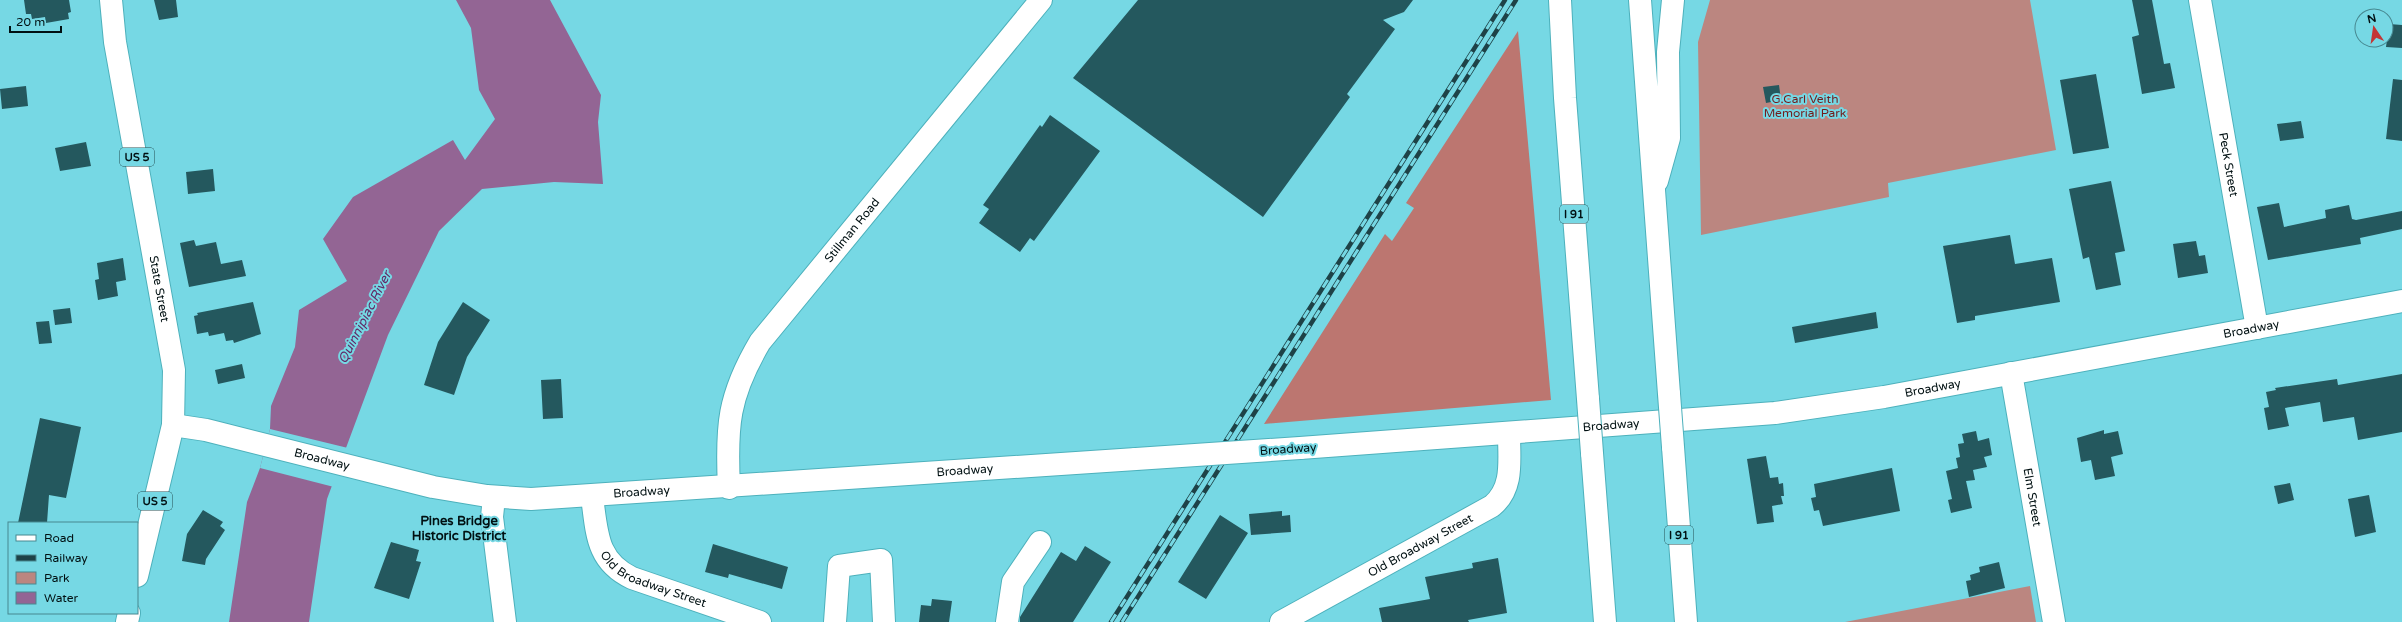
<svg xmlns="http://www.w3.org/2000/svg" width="2402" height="622" viewBox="0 0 2402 622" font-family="'Varela Round',sans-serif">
  <rect width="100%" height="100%" fill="#76d8e4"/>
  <path fill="#bb8680" d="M1710,0H2030L2056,150L1888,183L1889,197L1701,235L1698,42Z
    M2030,586L2036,622H1845Z"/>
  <path fill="#bc7670" d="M1518,31L1551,400L1264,424L1385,234L1392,241L1414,208L1406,203Z"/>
  <path fill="#936594" d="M456,0H550L601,95L598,122L603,184L554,182L482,189L439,231L388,335L327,499L309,622H229L247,502L260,468L270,429L271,406L295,347L299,310L347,281L323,239L353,197L453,140L465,160L495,119L479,90L471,28Z"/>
  <path fill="#76d8e4" d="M270,429L348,448L334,487L260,468Z"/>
  <path fill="#24585e" d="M24,0H69L71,12L68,13L69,19L46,23L45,17L32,19L31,14H26Z
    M154,0H176L178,17L159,20Z
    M1138,0H1413L1404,12L1383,20L1395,29L1347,94L1350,97L1263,217L1073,78Z
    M2132,0H2152L2164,64L2170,63L2175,88L2142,94L2132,37L2139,35Z
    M2389,24L2402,25V48L2386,47Z
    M2096,74L2109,148L2073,154L2060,80Z
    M2393,79L2402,80V141L2386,139Z
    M1779,85L1781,100L1766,103L1763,87Z
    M26,86L28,106L2,109L0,89Z
    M1050,115L1100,151L1034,241L1030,238L1020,252L979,223L989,209L983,205L1040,125L1042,127Z
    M2301,121L2304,138L2280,141L2277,124Z
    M86,142L91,166L60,171L55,148Z
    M213,169L215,191L188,194L186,172Z
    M2111,181L2125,251L2115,253L2121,285L2096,290L2089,257L2083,259L2069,189Z
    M2279,203L2284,227L2326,218L2325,210L2349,205L2352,219L2356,220L2402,211V229L2360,238L2361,244L2268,260L2257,207Z
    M2010,235L2015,264L2052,258L2060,302L1975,316V320L1957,323L1943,246Z
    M194,240L196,246L216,242L221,264L242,260L246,276L189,287L180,243Z
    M2196,241L2199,256L2205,255L2208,273L2178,278L2173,244Z
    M123,258L126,280L116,282L118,296L98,300L95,280L99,279L97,263Z
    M253,302L261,334L234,343L233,340L226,341L224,333L209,336L208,332L197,334L194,316L198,315L197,313Z
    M463,302L490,320L467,357L454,395L424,385L438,342Z
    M70,308L72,323L55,325L53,310Z
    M1876,312L1878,328L1795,343L1792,327Z
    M49,321L52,343L39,344L36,322Z
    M242,364L245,378L218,384L215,370Z
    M2402,374V432L2358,440L2354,417L2323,422L2320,402L2285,408L2289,426L2268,430L2264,408L2269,407L2266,392L2276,390L2275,388L2337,379L2338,385Z
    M561,379L563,418L543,419L541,380Z
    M40,418L81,427L66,498L49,495L47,523H18Z
    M2104,430V434L2118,431L2123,454L2111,457L2115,476L2095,480L2091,460L2081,462L2077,438Z
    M1976,431L1978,441L1989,438L1992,455L1984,457L1987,467L1973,470L1975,480L1966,481L1972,508L1951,513L1948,500L1952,499L1946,471L1958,468L1956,458L1960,457L1958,444L1964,443L1962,434Z
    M1766,456L1770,478L1778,477L1779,484L1783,483L1784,496H1781L1783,504L1772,506L1774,522L1757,524L1747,459Z
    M1892,468L1900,511L1823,526L1819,510L1814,511L1811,498L1816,497L1814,484Z
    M2290,483L2294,500L2278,504L2274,486Z
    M2369,495L2376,532L2355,537L2348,499Z
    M203,510L223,522L220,526L225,530L206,559L205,565L182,561L187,534Z
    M1282,511V516L1290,515L1291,532L1251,535L1249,514Z
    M1220,515L1248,533L1206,599L1178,582Z
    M391,542L419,550L416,561L421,562L409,599L374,588Z
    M713,544L788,567L782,589L729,574L728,578L705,572Z
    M1085,546L1111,562L1073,622H1020V617L1061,552L1076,561Z
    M1498,558L1507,613L1468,620L1469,622H1382L1379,608L1430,599L1425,577L1473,568L1472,563Z
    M1999,562L2005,588L1969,597L1966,581L1971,580L1970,575L1980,572L1979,567Z
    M932,599L952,601L949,622H919L921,605L931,606Z"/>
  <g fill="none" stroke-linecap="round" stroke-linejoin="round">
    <g stroke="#4db1bc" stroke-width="24">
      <g id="minor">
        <path id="s1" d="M2200,0L2257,328"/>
        <path id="s2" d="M2011,373L2054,622"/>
        <path id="s3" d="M729,488C726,426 728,396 760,342L1041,0"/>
        <path d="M494,497L492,517L505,622"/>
        <path id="s4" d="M592,497C597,532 596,561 632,578L760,622"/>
        <path d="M835,622L839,566L881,560L884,622"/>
        <path d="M1007,622L1013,582L1040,542"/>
        <path id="s5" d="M1281,622L1492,506C1514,488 1509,460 1509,434"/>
      </g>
    </g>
    <g stroke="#4db1bc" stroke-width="24">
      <g id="major">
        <path id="s6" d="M111,0L115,42L174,370L173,425L137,576"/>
        <path id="s7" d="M173,425L206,430L433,487L487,496L531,499L1136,459"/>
        <path id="s8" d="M1300,448L1775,413L1884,397L2402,301"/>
        <path d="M127,622L129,613"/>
      </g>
    </g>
    <g stroke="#4db1bc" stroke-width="24">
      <path id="highway" d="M1560,0L1565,98L1588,399
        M1640,0L1669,394
        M1657,181L1669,138L1668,52L1673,0
        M1673,447L1686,622
        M1592,453L1605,622"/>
    </g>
    <use href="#minor" stroke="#fff" stroke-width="22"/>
    <use href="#major" stroke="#fff" stroke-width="22"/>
    <use href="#highway" stroke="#fff" stroke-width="22"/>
    <g stroke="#1e4247" stroke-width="4.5">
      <path id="rail" d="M1111,622L1505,0
        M1122,622L1516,0"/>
    </g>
    <use href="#rail" stroke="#76d8e4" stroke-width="3" stroke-dasharray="9" stroke-linecap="butt"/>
    <g stroke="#4db1bc" stroke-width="24" stroke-linecap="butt">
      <path id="major-bridge" d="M1136,459L1300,448"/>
    </g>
    <g stroke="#4db1bc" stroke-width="24" stroke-linecap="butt">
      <path id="highway-bridge" d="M1669,394L1673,447
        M1588,399L1592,453"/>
    </g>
    <use href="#major-bridge" stroke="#fff" stroke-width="22"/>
    <use href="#highway-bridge" stroke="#fff" stroke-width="22"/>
  </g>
  <g text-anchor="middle" stroke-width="4" stroke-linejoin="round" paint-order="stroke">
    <g fill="#76d8e4" stroke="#234c51" stroke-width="1">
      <rect x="120" y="148" width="34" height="18" rx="3"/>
      <rect x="1560" y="205" width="28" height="18" rx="3"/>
      <rect x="138" y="492" width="34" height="18" rx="3"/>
      <rect x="1665" y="526" width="28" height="18" rx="3"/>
    </g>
    <g font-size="11" font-weight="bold" fill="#001012">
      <text x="137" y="161">US 5</text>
      <text x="1574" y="218">I 91</text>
      <text x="155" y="505">US 5</text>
      <text x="1679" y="539">I 91</text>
    </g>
    <g font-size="12" fill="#711c1c" stroke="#76d8e4">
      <text x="1805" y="103">G.Carl Veith<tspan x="1805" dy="14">Memorial Park</tspan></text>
    </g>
    <g font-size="12" fill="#001012" stroke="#76d8e4">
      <text dy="4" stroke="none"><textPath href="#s1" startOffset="167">Peck Street</textPath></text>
      <text dy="4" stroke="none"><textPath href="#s3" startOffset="297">Stillman Road</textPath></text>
      <text dy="4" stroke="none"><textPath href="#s6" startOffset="293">State Street</textPath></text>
      <text dy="4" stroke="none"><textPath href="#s8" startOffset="960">Broadway</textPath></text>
      <text dy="4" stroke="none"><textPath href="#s8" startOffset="636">Broadway</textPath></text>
      <text dy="4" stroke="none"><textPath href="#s8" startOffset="312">Broadway</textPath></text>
      <text transform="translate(1288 449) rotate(-4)" y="4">Broadway</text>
      <text dy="4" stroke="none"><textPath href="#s7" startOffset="153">Broadway</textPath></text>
      <text dy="4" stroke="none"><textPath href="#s7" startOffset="801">Broadway</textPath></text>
      <text dy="4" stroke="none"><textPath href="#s7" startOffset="477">Broadway</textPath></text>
      <text dy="4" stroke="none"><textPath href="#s2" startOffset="126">Elm Street</textPath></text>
      <text dy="4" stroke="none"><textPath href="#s5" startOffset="159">Old Broadway Street</textPath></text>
      <text dy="4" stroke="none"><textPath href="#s4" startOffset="115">Old Broadway Street</textPath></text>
    </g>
    <g font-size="13" font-style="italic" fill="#622865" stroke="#76d8e4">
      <text transform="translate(364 317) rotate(-63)" y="5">Quinnipiac River</text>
    </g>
    <g font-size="13" font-weight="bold" fill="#001012" stroke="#76d8e4">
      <text x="459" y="525">Pines Bridge<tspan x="459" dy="15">Historic District</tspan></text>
    </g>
  </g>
  <rect x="8" y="522" width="130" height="92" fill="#76d8e4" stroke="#478890"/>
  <rect x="16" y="535" width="20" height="6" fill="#ffffff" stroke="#478890"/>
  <text x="44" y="542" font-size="12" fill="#001012">Road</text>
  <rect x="16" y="555" width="20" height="6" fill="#1e4247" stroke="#478890"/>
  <text x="44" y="562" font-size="12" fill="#001012">Railway</text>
  <rect x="16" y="572" width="20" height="12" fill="#bb8680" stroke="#478890"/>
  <text x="44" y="582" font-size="12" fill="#001012">Park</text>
  <rect x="16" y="592" width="20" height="12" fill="#936594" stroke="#478890"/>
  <text x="44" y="602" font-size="12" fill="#001012">Water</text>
  <g transform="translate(2374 28) rotate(347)"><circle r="19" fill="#76d8e4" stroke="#478890"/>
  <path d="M0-3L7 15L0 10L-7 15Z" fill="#c33535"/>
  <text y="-6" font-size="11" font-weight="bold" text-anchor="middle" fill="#001012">N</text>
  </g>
  <path d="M10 26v6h51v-6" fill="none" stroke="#001012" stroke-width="2"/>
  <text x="16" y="26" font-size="12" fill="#001012" stroke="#76d8e4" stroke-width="3" paint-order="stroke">20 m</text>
</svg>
